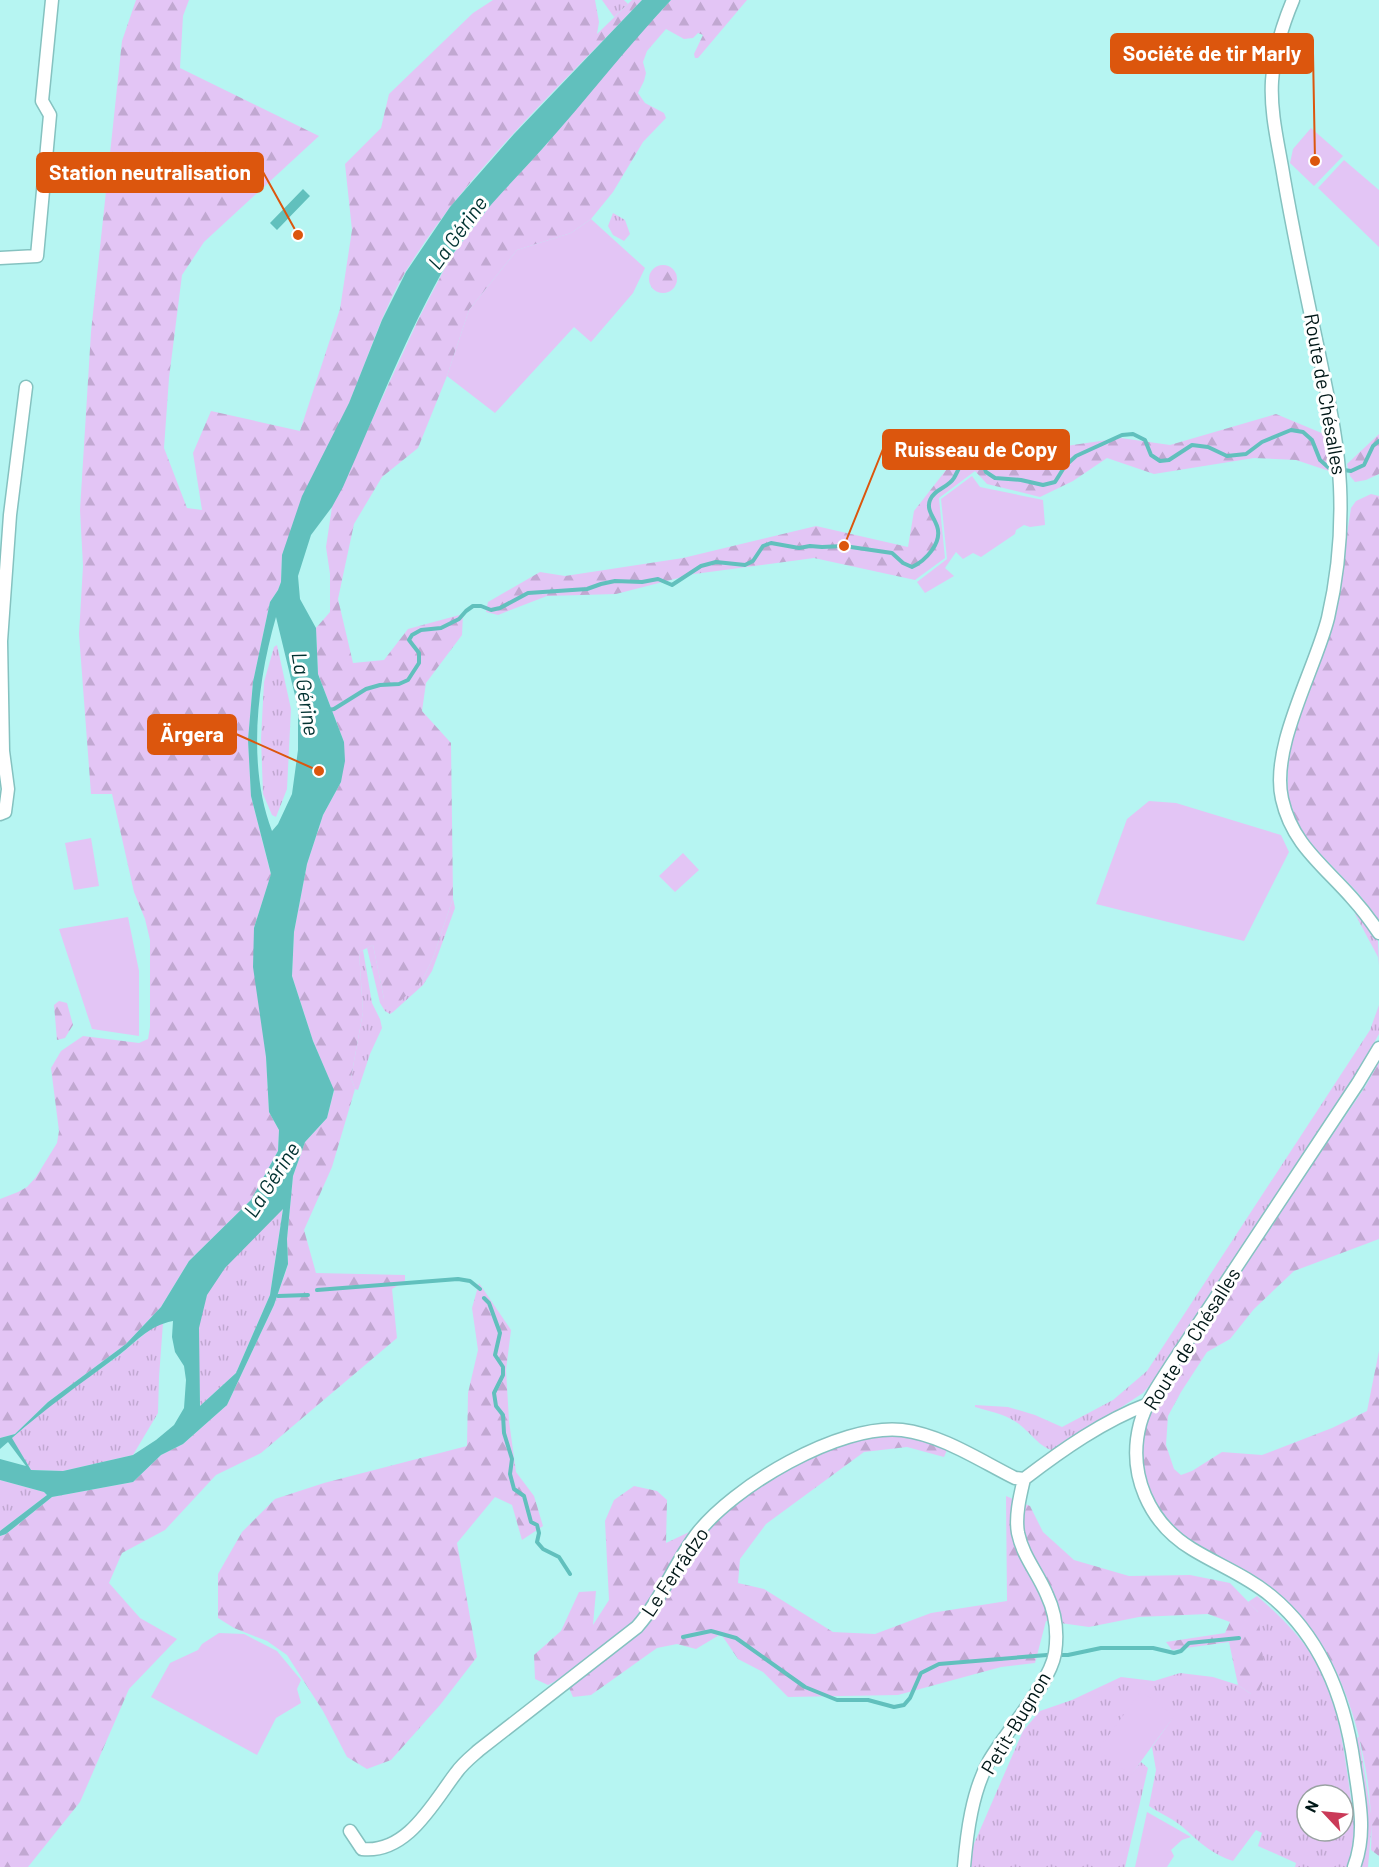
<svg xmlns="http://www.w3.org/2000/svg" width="1379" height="1867" viewBox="0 0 1379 1867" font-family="Barlow,sans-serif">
  <defs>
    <pattern id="grass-tufts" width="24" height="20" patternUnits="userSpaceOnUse" patternTransform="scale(1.5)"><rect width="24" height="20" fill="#e3c5f5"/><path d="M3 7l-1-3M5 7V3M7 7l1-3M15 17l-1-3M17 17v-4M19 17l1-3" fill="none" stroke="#c1a8d1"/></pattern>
    <pattern id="forest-firs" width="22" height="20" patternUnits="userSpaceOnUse" patternTransform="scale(1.5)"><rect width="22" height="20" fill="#e3c5f5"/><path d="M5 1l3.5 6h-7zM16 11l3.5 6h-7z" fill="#c1a8d1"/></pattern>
  </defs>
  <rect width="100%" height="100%" fill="#b6f5f2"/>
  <path fill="url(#grass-tufts)" fill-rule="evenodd" d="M602,0H624L628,4L614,17Z
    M613,213L625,220L630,234L624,241L613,235L608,226Z
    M277,645L291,709L287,789L276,817L272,815L263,794L261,739L264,682L274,647Z
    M453,898L455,908L432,971L423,985L393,1012L390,1014L385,1011L380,1003L367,948L373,945L384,999L422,981L433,958Z
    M1357,911L1378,941L1379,965L1378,957L1355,914Z
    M363,950L372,1003L380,1019L382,1028L370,1054L358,1090L355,1089L351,1078L363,1012L359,952Z
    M1379,1005V1034L1354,1079L1152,1383L1143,1393L1055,1451C1039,1448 1030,1431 1016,1422C1004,1414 989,1411 975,1407V1405L1008,1407L1035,1415L1062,1427L1113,1400L1147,1371L1370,1030Z
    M283,1208L270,1295L236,1373L200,1406C200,1371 192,1328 207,1295C220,1266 261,1231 283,1208Z
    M163,1323L159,1377L158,1413L133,1455L63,1471L31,1470L11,1439L48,1406L117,1357L154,1326Z
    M0,1480L44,1492L47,1495L0,1531Z
    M1257,1596C1285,1620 1314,1649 1328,1685C1343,1727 1347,1775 1354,1820H1356L1353,1853L1348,1867H1295L1296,1863L1258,1846L1262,1833L1256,1830L1233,1861C1214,1855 1200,1843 1186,1830C1176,1820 1161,1814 1149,1806L1156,1770L1152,1747L1174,1716L1131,1774L1141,1762L1148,1768L1125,1867H970V1853L1023,1731L1040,1711L1072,1700L1121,1677L1154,1681L1180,1673L1213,1677L1238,1685L1251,1694L1258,1612L1248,1602ZM1307,1795H1343V1831H1307Z
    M1359,1737L1372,1820L1368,1867H1361C1376,1826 1362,1780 1356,1738Z"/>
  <path fill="url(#forest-firs)" d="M136,0H189L183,16L180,68L319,136L204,242L182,275L169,378L164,448L187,508L202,510L193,453L211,411L300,431L340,309L352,230L345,164L381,128L389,94L473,13L493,0H595L599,22L597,34L632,0H642C562,85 467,171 406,271C382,311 368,358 350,401C328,453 304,504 282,555L281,582L278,590L270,602L253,682L248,740L251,796L271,875L254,928L266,1057L269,1112L279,1130L278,1151L251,1200L189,1261L161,1307L126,1344L48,1402L15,1434L0,1438V1199L18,1192L27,1187L36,1177L57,1143L59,1131L51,1068L61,1051L83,1036L139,1043L148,1039L150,1027V940L145,919L134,892L112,794H91L79,634L83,566L80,510L91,332L122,41Z
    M671,0H747L698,58H695L694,54L703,35L698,33L693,38L684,39L666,29L647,51L643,62L646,73L644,81L638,93L645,103L664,113L666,118L643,142L613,192L591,219L571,233L517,250L469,310L447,376L418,448L382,477L354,524L338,599L353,663L384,660L408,629L463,614L462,635L426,683L422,711L451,743L453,898L433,958L422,981L397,1004L384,999L373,945L359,952L363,1012L351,1078L355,1089L332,1167L304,1230L316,1273L405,1275V1281L392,1289L397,1338L261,1453L216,1475L165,1530L122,1553L109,1583L140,1618L177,1639L129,1689L80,1802L28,1867H0V1536L6,1534L52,1497L133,1482L161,1455L183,1444L227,1405L274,1305L288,1265L287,1239L293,1176L305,1142L327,1118L334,1091L313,1041L292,976L294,932L307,864L323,815L341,782L344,742L318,674L316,628L330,612V574L326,547L332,507L419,318L450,258L493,202L543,148L642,31Z
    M649 279a14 14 0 1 1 28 0a14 14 0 1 1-28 0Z
    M1276,414L1324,434L1329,450L1332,472L1296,460L1254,458L1154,474L1107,458L1073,481L1040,497L987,484L975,471L939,498L945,558L915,580L814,558L694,574L616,594L547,596L498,615L486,612L488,602L540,572L565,576L683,558L816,526L908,547L914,511L957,456L1036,465L1059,447L1121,438L1170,445Z
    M1379,434V474L1366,480L1355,482L1350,476L1347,464Z
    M1371,494L1379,496V920L1358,893L1303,836L1287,796L1289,748L1334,617L1351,508L1356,501Z
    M59,1001L67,1003L73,1025L65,1038L57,1040L54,1005Z
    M1379,1062V1239L1294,1271L1254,1309L1230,1339L1207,1352L1181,1392L1168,1416L1166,1445L1174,1469L1181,1475L1192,1471L1222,1452L1262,1455L1332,1428L1367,1411L1379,1351V1856L1371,1850C1375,1776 1351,1671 1300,1616C1292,1608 1283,1598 1274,1591C1228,1556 1160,1542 1145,1479C1140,1461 1139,1442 1144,1425C1151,1403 1165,1384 1176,1364L1365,1087Z
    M479,1283L511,1330L506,1370L509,1421L516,1472L534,1496L543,1526L522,1540L512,1505L495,1497L457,1543L477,1657L440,1705L391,1760L367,1769L347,1757L323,1711L287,1655L267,1641L234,1628L218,1618V1574L242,1532L275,1499L324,1483L467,1446L468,1393L478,1350L472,1308Z
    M874,1435L923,1437L947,1450L944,1457L907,1447L864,1452L766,1524L740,1559L738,1583L764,1589L833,1632L875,1634L931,1613L1007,1601L1006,1496L1030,1506L1043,1532L1074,1560L1129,1576L1190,1575L1230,1583L1258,1612L1265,1677L1258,1694H1251L1238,1685L1229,1642L1172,1650L1166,1642L1225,1633L1230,1622L1208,1614L1139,1617L1089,1627L1046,1621L1035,1663L1001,1667L898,1695L788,1697L763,1672L738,1659L721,1634L696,1649L677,1644L657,1648L591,1695L573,1697L564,1677L548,1685L535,1679L534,1655L561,1631L579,1592L596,1591L593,1625L609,1600L605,1521L614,1500L634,1486L657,1491L667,1500L666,1543L704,1525L766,1481L818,1451Z"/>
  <path fill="#e3c5f5" d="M1311,128L1343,156L1314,186L1290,163L1293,149Z
    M1344,160L1379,190V247L1318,188Z
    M591,219L645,268L633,293L591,342L574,327L495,413L447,376L469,310L517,250L571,233Z
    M972,476L980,487L1043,500L1045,525L1030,527L1024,525L1016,530L1015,534L981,557L973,553L963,559L956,552L945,568L954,576L925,593L917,582L947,559L941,499Z
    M1149,801L1176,803L1281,835L1289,852L1244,941L1096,904L1127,819Z
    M91,838L99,886L74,890L65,843Z
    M683,853L699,870L675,892L659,876Z
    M128,917L139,971V1036L92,1029L59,929Z
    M219,1633L244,1634L277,1651L301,1680L297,1689L301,1703L276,1718L257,1755L151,1697L170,1663L198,1650L202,1644Z
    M1141,1691L1174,1716L1131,1775L1098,1750Z
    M1147,1812L1191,1837L1182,1840L1171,1850L1174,1856L1167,1867H1135Z"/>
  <path fill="#61c0bd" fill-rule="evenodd" d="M642,0H671C626,48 586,100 543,148C511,184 474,219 449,260C407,332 377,411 343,487L332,507L311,535L298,576L300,599L316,628L318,674L344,742L345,761L341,782L323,815L307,864L294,932L292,976L313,1041L334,1090L327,1118L305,1142L293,1176L287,1239L288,1264L274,1305L227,1405L183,1444L161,1455L133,1482L52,1497L6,1534L0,1536V1531L47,1495L44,1492L0,1480V1459L26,1466L8,1442L0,1449V1438L15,1434L48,1402L126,1344L161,1307L189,1261L251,1200L278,1151L279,1130L269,1112L266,1057L253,967L254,928L271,874L251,796L248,740L253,682L270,602L278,590L281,582L282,555L302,496L349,403L382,320L406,272L450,207L514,134ZM276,617L298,708V750L292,794L278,824L272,831C247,766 257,683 276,617ZM283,1209L270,1295L236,1373L200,1406L199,1328L207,1295L225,1268ZM173,1321L172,1337L175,1352L184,1366L186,1380L184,1408L174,1425L156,1440L133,1455L63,1471L31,1470L12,1438C45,1409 80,1384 115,1358C136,1343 147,1326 173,1321Z
    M303,189L310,196L277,230L270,223Z"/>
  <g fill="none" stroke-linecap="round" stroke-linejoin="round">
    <path stroke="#61c0bd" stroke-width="4" d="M328,710L334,709L366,689L380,685L399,684L408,680L419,663V653L409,640L412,635L421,630L441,628L459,619L466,611L473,606H481L491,610L500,608L528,593L587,589L601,584L615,581L642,582L658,579L672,585L701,566L716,562L745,565L753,561L763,546L771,543L799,548L810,546L822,547L844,546L892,553L903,563L912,567C925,561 943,543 937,526C934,517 926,510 930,500C934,489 948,488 954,478C959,469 963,457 974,453L979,455L986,472L995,478L1021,480L1043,485L1055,482L1065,466L1076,456L1122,435L1133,434L1145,440L1151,455L1160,461L1169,460L1192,445L1208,447L1227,456L1246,454L1262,442L1291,430L1303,432L1312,440L1320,460L1329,468L1351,471L1364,465L1373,446L1379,441
      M317,1290L458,1279L470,1281L480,1289
      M278,1296L308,1295
      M484,1298L489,1303L500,1333L495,1355L503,1367V1375L494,1393L496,1406L503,1415L504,1433L512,1459L510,1474L514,1489L524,1496L531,1522L537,1525L539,1533L537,1542L543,1549L559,1557L570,1574
      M683,1637L711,1631L736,1638L805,1687L837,1700H868L894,1707L904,1705L910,1698L921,1673L939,1664L1047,1655H1068L1101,1648H1153L1174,1653L1181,1651L1189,1643L1239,1638"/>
    <g stroke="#85c2c0" stroke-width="15">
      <path id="minor" d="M1293,0C1282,26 1274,53 1272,81C1270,114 1279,147 1284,179C1294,236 1306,293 1318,349C1327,394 1338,439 1340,486C1342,530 1338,575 1328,618C1315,670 1270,747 1282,799C1292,844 1323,865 1352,898C1362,909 1371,921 1379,933
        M0,258L37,256L50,115L42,101L52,0
        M0,814L5,812L8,789L3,751L1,641L10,515L26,387
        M350,1831L362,1849C407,1854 433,1803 456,1773C462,1764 471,1757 479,1750L637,1627C661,1600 674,1565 696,1535C732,1487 840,1423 902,1430C942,1435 979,1460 1015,1478L1024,1479C1062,1450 1103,1421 1148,1404
        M964,1867C967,1832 972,1792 989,1761C1006,1731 1050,1684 1055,1653C1058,1633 1055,1612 1047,1595C1038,1573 1023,1557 1018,1533C1015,1516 1020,1496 1024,1479
        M1354,1867C1367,1833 1359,1799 1354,1764C1345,1700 1322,1638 1271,1596C1247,1576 1218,1565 1192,1549C1149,1523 1127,1474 1140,1424C1146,1402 1160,1383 1172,1364L1358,1083L1379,1048"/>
    </g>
    <use href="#minor" stroke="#fff" stroke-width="12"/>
  </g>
  <g text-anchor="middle" stroke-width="6" stroke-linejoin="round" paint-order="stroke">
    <g font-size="20" fill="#001717" stroke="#fff">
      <text transform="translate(1325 394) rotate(80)" y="7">Route de Chésalles</text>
      <text transform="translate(1192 1339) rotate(-58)" y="7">Route de Chésalles</text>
      <text transform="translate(675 1572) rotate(-56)" y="7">Le Ferrâdzo</text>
      <text transform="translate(1016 1723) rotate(-59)" y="7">Petit-Bugnon</text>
    </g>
    <g font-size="21" font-style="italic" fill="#013231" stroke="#fff">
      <text transform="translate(458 233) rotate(-54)" y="7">La Gérine</text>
      <text transform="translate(305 694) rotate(81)" y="7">La Gérine</text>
      <text transform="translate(272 1180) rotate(-57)" y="7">La Gérine</text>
    </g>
  </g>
  <path fill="none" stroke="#dc560d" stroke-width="2" d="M1315 161L1313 53M298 235L263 172M844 546L883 449M319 771L236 734"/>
  <g fill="#dc560d" stroke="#fff" stroke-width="2">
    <circle cx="1315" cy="161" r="6"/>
    <circle cx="298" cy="235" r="6"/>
    <circle cx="844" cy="546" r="6"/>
    <circle cx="319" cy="771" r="6"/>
  </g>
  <g fill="#dc560d" stroke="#dc560d" stroke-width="2">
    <rect x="1111" y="34" width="202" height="39" rx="6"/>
    <rect x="37" y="153" width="226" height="39" rx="6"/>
    <rect x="883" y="430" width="186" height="39" rx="6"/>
    <rect x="148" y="715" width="88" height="39" rx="6"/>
  </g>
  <g font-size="21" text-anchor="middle" font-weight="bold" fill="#fff">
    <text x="1212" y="61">Société de tir Marly</text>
    <text x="150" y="180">Station neutralisation</text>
    <text x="976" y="457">Ruisseau de Copy</text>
    <text x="192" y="742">Ärgera</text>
  </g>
  <g transform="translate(1325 1813) rotate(296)"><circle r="28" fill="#ffffff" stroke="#99a2a2" stroke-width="1.5"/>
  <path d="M0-4.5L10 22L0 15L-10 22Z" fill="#ca3a58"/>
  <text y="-9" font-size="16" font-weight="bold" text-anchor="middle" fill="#001717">N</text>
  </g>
</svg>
